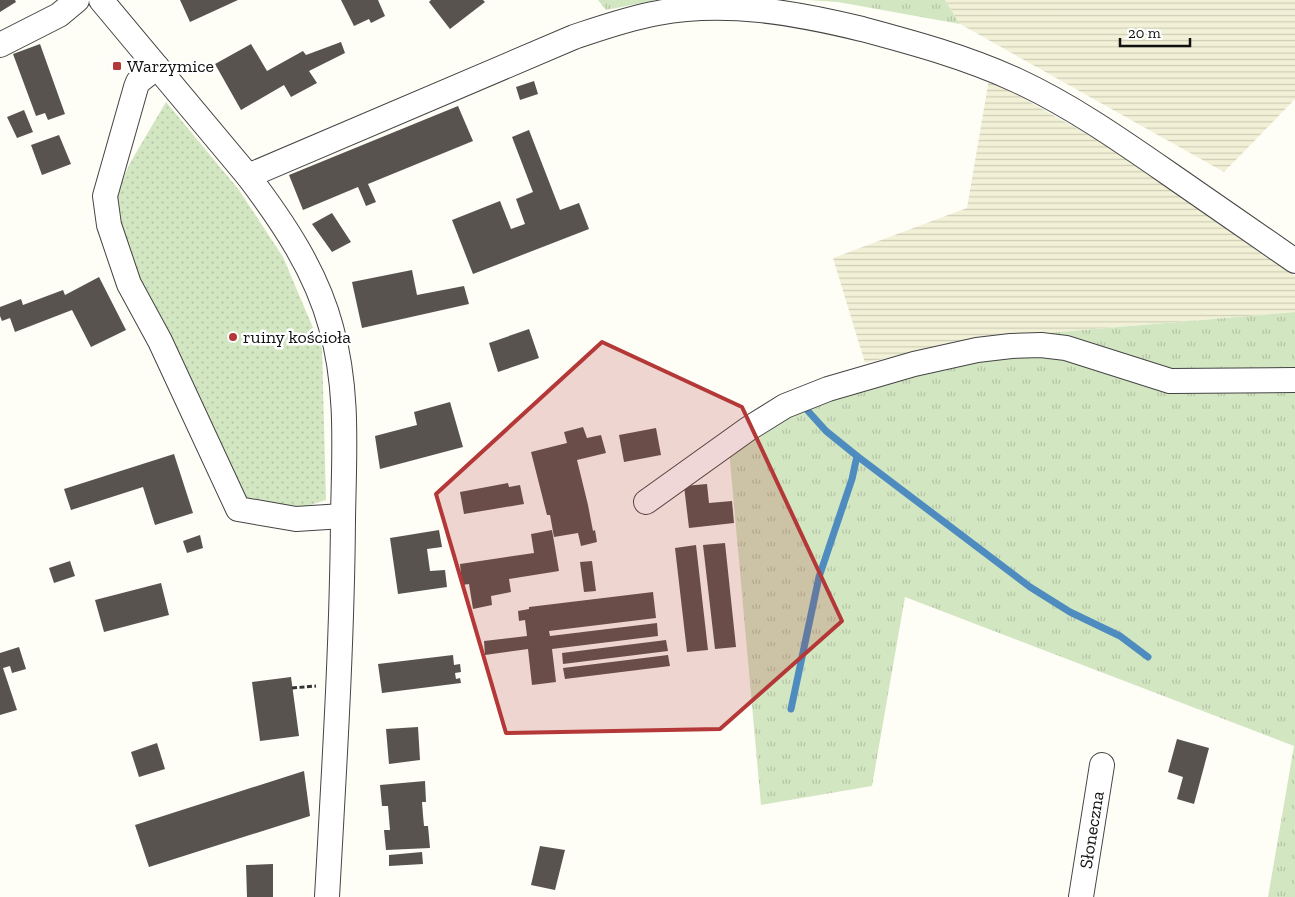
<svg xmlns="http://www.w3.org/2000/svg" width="1295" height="897" viewBox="0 0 1295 897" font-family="'Zilla Slab',serif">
  <defs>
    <pattern id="farmland-rules" width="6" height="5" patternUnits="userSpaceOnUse" patternTransform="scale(1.25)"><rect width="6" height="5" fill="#f2f1d7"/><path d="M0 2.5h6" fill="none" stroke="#ceceb8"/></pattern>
    <pattern id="grass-tufts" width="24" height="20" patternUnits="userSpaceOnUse" patternTransform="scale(1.25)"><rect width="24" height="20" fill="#d3e6c2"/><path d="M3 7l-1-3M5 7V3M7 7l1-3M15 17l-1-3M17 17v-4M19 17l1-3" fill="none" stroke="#b4c4a6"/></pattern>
    <pattern id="park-dots" width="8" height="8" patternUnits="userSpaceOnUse" patternTransform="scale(1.25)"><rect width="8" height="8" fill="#d3e6c2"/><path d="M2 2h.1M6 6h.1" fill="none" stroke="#b4c4a6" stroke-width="1.8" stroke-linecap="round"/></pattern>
  </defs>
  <rect width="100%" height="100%" fill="#fefdf6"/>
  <path fill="url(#farmland-rules)" d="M945,0H1295V99L1224,172L960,24Z
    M989,79L1122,154L1295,276V312L1047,333L945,345L865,363L833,258L967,208Z"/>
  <path fill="url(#grass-tufts)" d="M598,0H657L606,10Z
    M808,0H945L960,24L838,2Z
    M1295,312V372L1172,375L1047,333Z
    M1018,353L1295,392V897H1268L1294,746L905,597L872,786L761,805L729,450L802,401L947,362Z"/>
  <path fill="url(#park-dots)" d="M166,102L239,190L283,257L322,349L326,500L276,516L241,494L119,234L116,195L130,163Z"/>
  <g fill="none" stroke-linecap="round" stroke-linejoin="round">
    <path stroke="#4e8cbf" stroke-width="7" d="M808,411L826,431L857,456L1030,587L1070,612L1120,636L1148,657
      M791,709L819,577L852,479L857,456"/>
  </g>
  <path fill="#58534e" d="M0,0H15L16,2L0,12Z
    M180,0H238L190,22Z
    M341,0H378L385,16L371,23L369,19L354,26Z
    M431,0H483L485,2L450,29L429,2Z
    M341,42L345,53L309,71L317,83L291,97L284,85L241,110L215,64L251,44L267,71L303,51L306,55Z
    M40,44L65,114L48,120L45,113L36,116L13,54Z
    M534,81L538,94L520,100L516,87Z
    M458,106L473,141L368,184L376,202L366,206L358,187L303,210L289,175Z
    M24,110L33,132L17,138L7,117Z
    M529,130L560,210L579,203L589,229L473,274L452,220L500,201L511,229L525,224L516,199L533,192L512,137Z
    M59,135L71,164L42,175L31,145Z
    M332,213L351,242L332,252L312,224Z
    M412,270L417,295L464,286L469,304L362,328L352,282Z
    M99,277L126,330L91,347L72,310L15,332L10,318L2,321L0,316V307L21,299L23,305L63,290L65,295Z
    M529,329L539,358L498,372L489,343Z
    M450,402L463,447L380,469L375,436L417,425L414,412Z
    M583,427L587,438L601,435L606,453L577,460L588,505L593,531L595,530L597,542L581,546L578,533L554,537L550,515H547L531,452L567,443L564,432Z
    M656,428L661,455L624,462L619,435Z
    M174,454L193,513L155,525L143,487L71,510L64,489Z
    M508,483L509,487L520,485L524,504L464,514L460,492Z
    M707,484L709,503L732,501L734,523L689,528L684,486Z
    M439,530L442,547L427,549L430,571L445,570L447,587L398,594L390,538Z
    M552,530L559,571L509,579L511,592L491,596L492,605L473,609L469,584L462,585L460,564L534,553L531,534Z
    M200,535L203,548L187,553L183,541Z
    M725,543L736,647L715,649L703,545Z
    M696,545L708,650L687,652L675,548Z
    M70,561L75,576L54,583L49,568Z
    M592,561L596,591L584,592L580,562Z
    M161,583L169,615L104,632L95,600Z
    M653,592L656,618L549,631L550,636L657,623L658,636L552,649L556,682L532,685L528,649L485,655L484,641L527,636L525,620L519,621L518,611L529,609V607Z
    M666,640L668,651L563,664L562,653Z
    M19,647L26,669L12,673L10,666L3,668L17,710L0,715V653Z
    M453,655L454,665L460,664L461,672L455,673L456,679L460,678L461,683L382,693L378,664Z
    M668,655L670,666L565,679L563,668Z
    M291,677L299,736L260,741L252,682Z
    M418,727L420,760L389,764L386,729Z
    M1177,739L1209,748L1194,804L1177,799L1183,777L1168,772Z
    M157,743L165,769L139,777L131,752Z
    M304,771L310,816L149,867L135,825Z
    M425,781L426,802H422L423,815L424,826H428L430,848L386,850L384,830H390L388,806H382L380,785Z
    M540,846L565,850L555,890L531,885Z
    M422,852L423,864L389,866V855Z
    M273,864V897H247L246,865Z"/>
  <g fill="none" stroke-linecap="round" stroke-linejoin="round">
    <g stroke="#444" stroke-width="26">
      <g id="minor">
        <path d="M101,0L248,176C283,222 316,271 331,327C349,390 344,454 343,519C342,645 334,771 327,897"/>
        <path d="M0,45L59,15L77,0"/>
        <path d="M157,67L138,82L136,87L105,196L109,225L129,284L160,341L238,509L296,519L343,516"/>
        <path d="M248,176L574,37C601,28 629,18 658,13C725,0 796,13 862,29C914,43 966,57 1016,80C1070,105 1119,139 1168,173C1210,202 1253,232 1295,261"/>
        <path d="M646,502L748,429L785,406L828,389L914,364L977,350L1011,346L1041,345L1066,348L1170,381L1295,380"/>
        <path id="s1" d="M1081,897L1102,765"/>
      </g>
    </g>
    <path stroke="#333" stroke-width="3" stroke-dasharray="5 2.5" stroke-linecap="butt" d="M292,688L316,686"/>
    <use href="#minor" stroke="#fff" stroke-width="24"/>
  </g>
  <path fill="#b33837" fill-opacity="0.2" stroke="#b33837" stroke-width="4" stroke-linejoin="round" d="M602,342L742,407L842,621L720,729L506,733L436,494Z"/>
  <g fill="#b33837" stroke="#fff" stroke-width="2">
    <rect x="112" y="61" width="10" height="10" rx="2.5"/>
    <circle cx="233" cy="337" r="5"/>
  </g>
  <g text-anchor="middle" stroke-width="5" stroke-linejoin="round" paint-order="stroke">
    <g font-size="18" fill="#111" stroke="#fff" text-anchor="start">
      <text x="127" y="72">Warzymice</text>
      <text x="243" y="343">ruiny kościoła</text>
    </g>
    <g font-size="18" fill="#111" stroke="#fff">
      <text dy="6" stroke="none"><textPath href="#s1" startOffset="68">Słoneczna</textPath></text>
    </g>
  </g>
  <path d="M1120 38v8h70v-8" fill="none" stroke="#111111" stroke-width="2.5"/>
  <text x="1128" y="38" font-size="15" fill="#111111" stroke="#ffffff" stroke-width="4" paint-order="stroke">20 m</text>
</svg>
